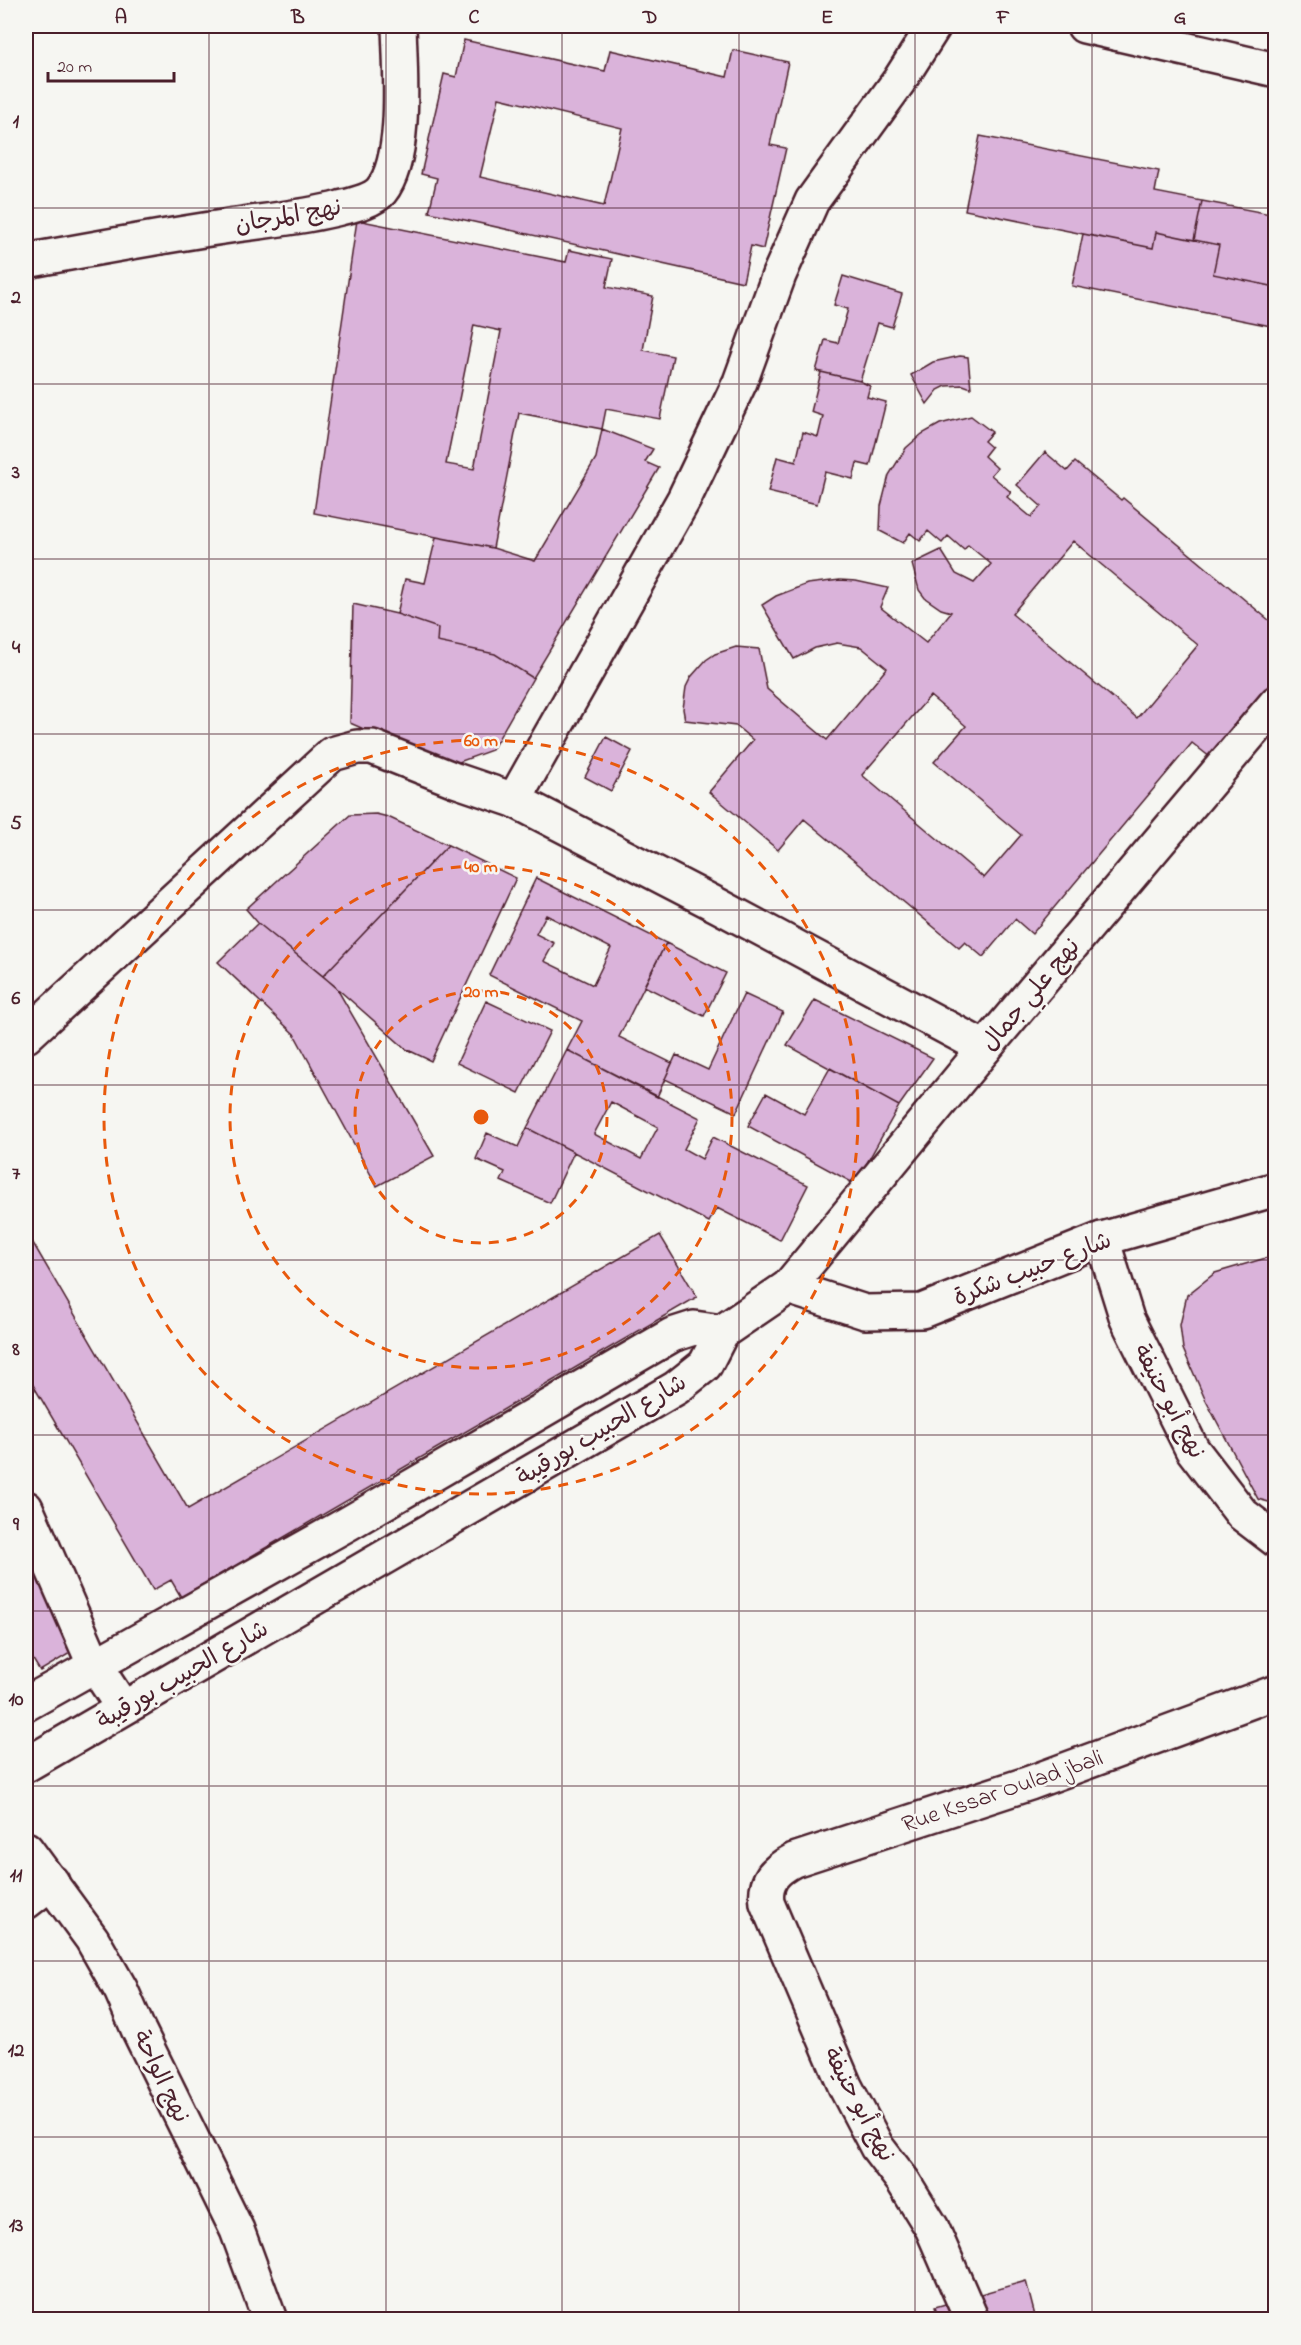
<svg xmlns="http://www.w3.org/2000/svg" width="1301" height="2345" viewBox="0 0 1301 2345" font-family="'Indie Flower','Playpen Sans Arabic',sans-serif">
  <rect width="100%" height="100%" fill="#f6f6f2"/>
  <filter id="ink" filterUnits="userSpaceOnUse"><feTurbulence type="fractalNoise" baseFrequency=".0167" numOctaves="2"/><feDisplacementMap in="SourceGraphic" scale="12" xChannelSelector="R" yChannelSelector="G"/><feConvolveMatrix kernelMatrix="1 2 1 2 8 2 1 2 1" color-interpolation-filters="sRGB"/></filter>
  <g filter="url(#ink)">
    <path fill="#dab3da" stroke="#4a1f2b" stroke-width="1.5" fill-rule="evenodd" d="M464,40L605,71L610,50L727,77L733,50L788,62L770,145L786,148L763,249L751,246L743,282L429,212L437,178L421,174L444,74L456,77ZM499,98L622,128L604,206L480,177Z
      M980,136L1159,171L1155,192L1202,201L1194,240L1156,232L1153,248L965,210Z
      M1202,201L1276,215V287L1213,274L1219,245L1194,240Z
      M357,220L566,262L569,250L612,259L606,287L653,296L643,350L673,356L660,419L606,409L602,429L519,413L493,548L314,513ZM474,325L501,331L474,469L446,464Z
      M1156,232L1219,245L1213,274L1276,287V327L1072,286L1083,234L1153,248Z
      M843,276L902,294L892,327L878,323L860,381L816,371L825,340L838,343L848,309L834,305Z
      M960,356L968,357L971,388L963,385L946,386L938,390L927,404L911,375L933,362Z
      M821,372L860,381L870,386L867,397L886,402L870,466L857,463L853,479L825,472L817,504L768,492L777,457L796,462L803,432L818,437L823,416L811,412Z
      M971,416L992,432L984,441L991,447L984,456L997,468L991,475L1011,492L1007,497L1031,517L1041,506L1017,485L1045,452L1067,471L1075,462L1121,500L1123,498L1276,626V680L1210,757L1192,743L1032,934L1015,919L983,957L965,942L959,948L804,819L778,850L709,792L753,740L736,726L685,720L683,709L686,687L691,677L706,660L715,654L736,647L759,649L767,689L827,740L887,668L861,647L837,643L815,648L794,659L762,605L776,596L807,584L840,580L856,581L888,588L880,607L926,643L951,612L941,609L925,598L919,590L912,564L941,550L956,574L974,583L991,564L968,545L964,550L948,536L942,543L928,531L920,541L910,533L903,543L880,531L881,506L889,475L906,448L922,434L940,424ZM1073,541L1198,645L1137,718L1012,614ZM930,696L966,726L934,762L1021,835L984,878L862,775Z
      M602,429L653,449L645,462L659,468L533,678L495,654L437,642L438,628L397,614L405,579L425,583L436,537L493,548L535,561L596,458Z
      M353,604L397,614L438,628L437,642L495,654L533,678L492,750L448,766L350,723Z
      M606,737L632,751L611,791L585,777Z
      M376,814L388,817L448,845L323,976L258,923L246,909L350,815Z
      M448,845L516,878L431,1061L406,1049L323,976Z
      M536,878L666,943L619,1037L672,1063L657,1097L567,1050L582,1021L489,975ZM546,915L611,948L593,985L544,961L554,943L536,934Z
      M258,923L336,987L434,1156L377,1186L294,1034L218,962Z
      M666,943L726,973L704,1016L644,986Z
      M744,994L783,1012L736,1113L665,1079L676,1055L708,1070Z
      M815,1000L933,1058L899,1106L787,1045Z
      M486,1001L550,1031L519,1093L457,1063Z
      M567,1050L700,1118L684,1149L702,1159L713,1137L808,1185L780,1240L717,1208L709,1222L527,1128ZM611,1102L658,1127L641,1159L594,1134Z
      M830,1068L899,1106L855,1184L748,1126L766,1093L804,1114Z
      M527,1128L574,1152L550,1203L501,1181L505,1172L476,1159L487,1133L518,1147Z
      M26,1231L188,1509L660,1235L697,1297L181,1597L171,1580L153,1590L26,1373Z
      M1276,1255V1504L1258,1499L1205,1399L1183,1349L1180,1325L1187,1295L1215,1273Z
      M26,1519L97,1637L40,1671L26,1648Z
      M1026,2281L1036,2320H939L935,2307Z"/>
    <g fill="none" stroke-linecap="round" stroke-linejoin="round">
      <g stroke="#4a1f2b" stroke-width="38">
        <path id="minor" d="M26,261C91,249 157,237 223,227C261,221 302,218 340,208C352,205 372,201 381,191C408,158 400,67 399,26
          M514,800L684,499L740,382L779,275L812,201L899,81L934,26
          M26,1036L332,754L357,747H372L455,780L514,800L719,906L985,1048
          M1102,1239L1127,1319L1192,1449L1242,1514L1276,1540
          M26,1508L94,1664L123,1708
          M26,1902L52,1882
          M972,2320L932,2228L903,2181L877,2147L845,2086L767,1903C764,1880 775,1870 794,1860L1030,1783L1276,1692"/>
      </g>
      <g stroke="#4a1f2b" stroke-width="38">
        <path id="tertiary" d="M788,1287L865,1312L922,1311L1102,1239L1276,1189
          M26,1704L349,1523L672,1335L694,1328L722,1332
          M26,1765L676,1388L705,1365L722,1332L788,1287L985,1048L1276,703
          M26,1849L92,1939L121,1990L138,2029L237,2230L270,2320"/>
      </g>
      <g stroke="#4a1f2b" stroke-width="38">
        <path id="primary" d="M1084,26L1276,70"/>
      </g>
      <use href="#minor" stroke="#f6f6f2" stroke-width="33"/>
      <use href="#tertiary" stroke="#f6f6f2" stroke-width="33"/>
      <use href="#primary" stroke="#f6f6f2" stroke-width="33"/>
    </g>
  </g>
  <path fill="none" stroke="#4a1f2b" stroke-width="1.5" stroke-opacity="0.55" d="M209,26V2320M386,26V2320M562,26V2320M739,26V2320M915,26V2320M1092,26V2320M26,208H1276M26,384H1276M26,559H1276M26,734H1276M26,910H1276M26,1085H1276M26,1260H1276M26,1435H1276M26,1611H1276M26,1786H1276M26,1961H1276M26,2137H1276"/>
  <g fill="none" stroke="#e8590c" stroke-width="3" stroke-dasharray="10 8">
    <circle cx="481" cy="1117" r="126"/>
    <circle cx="481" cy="1117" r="251"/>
    <circle cx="481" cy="1117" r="377"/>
  </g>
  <g text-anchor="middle" stroke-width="5" stroke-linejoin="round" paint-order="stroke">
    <g font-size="24" fill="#4a1f2b" stroke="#f6f6f2">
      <text transform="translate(288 215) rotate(-10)" y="8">نهج المرجان</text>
      <text transform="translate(1030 994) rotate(-50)" y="8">نهج علي جمال</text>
      <text transform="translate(1032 1268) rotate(-21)" y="8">شارع حبيب شكرة</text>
      <text transform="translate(1170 1401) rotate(62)" y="8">نهج أبو حنيفة</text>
      <text transform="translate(601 1429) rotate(-31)" y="8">شارع الحبيب بورقيبة</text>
      <text transform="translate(182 1674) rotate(-30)" y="8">شارع الحبيب بورقيبة</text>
      <text transform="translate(1002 1790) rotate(-19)" y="8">Rue Kssar Oulad jbali</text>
      <text transform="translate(162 2076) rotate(64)" y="8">نهج الواحة</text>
      <text transform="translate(860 2104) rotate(62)" y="8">نهج أبو حنيفة</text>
    </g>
  </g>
  <circle cx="481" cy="1117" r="9" fill="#e8590c" stroke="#f6f6f2" stroke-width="3"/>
  <g font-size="18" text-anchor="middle" font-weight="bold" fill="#e8590c" stroke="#f6f6f2" stroke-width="5" stroke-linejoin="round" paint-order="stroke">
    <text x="481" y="746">60 m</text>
    <text x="481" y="872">40 m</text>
    <text x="481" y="997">20 m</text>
  </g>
  <rect width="1301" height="2345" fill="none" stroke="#f6f6f2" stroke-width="66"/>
  <path d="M48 72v9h126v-9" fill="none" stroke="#4a1f2b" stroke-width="3"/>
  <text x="57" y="72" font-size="18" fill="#4a1f2b" stroke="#f6f6f2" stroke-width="4.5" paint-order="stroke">20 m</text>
  <rect x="33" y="33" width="1235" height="2279" fill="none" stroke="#4a1f2b" stroke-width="2"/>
  <g font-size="20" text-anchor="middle" font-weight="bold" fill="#4a1f2b">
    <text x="121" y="23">A</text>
    <text x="298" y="23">B</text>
    <text x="474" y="23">C</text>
    <text x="650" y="23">D</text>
    <text x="827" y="23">E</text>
    <text x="1003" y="23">F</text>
    <text x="1180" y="23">G</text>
    <text x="16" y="127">1</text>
    <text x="16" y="303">2</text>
    <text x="16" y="478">3</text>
    <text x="16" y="653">4</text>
    <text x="16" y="829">5</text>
    <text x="16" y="1004">6</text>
    <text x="16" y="1179">7</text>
    <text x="16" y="1355">8</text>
    <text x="16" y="1530">9</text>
    <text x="16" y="1705">10</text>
    <text x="16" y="1881">11</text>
    <text x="16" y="2056">12</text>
    <text x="16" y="2231">13</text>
  </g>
</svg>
